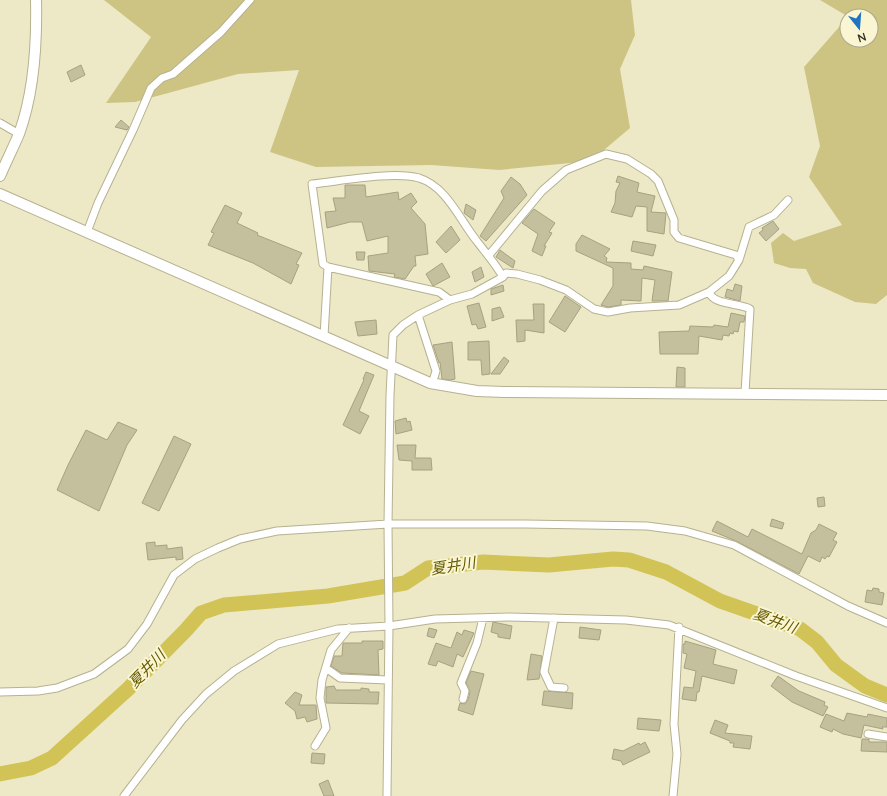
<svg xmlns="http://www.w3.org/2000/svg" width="887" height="796" viewBox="0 0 887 796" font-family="Lato,'Noto Sans JP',sans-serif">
  <rect width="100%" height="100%" fill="#ede9c6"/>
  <path fill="#cdc484" d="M104,0H631L635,35L620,69L630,128L591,161L499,170L431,165L316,167L270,152L299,70L238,74L135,102L106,103L151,37Z
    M820,0H887V295L876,304L855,302L813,283L806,269L790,268L774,263L771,243L783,233L794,241L842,225L809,177L820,146L804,67L847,18V40H871V16H847Z"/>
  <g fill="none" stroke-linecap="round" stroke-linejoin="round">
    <path stroke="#d2c357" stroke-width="15" d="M0,774L31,768L52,758L128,689L186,630L201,613L224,605L328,596L405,583L428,568L483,562L549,565L613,559L629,560L666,572L720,601L800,629L817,642L836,665L865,686L887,695"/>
  </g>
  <path fill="#c4c09e" stroke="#a6a281" d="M81,65L85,75L71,82L67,72Z
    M121,120L129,127L127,130L115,127Z
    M618,176L639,183L637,192L655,196L651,212L666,213L664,234L647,231V207L636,206L632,217L611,212L615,203L616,191L620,183L616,182Z
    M511,177L520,184L527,195L486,241L480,236L504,198L501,191Z
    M345,185H365L366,197L398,192L399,200L411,193L417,202L411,208L425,224L428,254L415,256L416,266H414L405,279L394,277L395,274L369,271L368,256L388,253V236L367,241L362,222H350L327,228L325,212L336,211L333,198H345Z
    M466,204L476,210L473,220L464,213Z
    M225,205L242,213L237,223L258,233L257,235L302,253L296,264L299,265L291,284L253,263L208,245L214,233L211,232L213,228Z
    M534,209L555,223L549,232L552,233L544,246H546L542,256L532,251L538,234L522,223Z
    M773,221L779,229L766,241L759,233L763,230L762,228Z
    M451,226L460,240L446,253L436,242Z
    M582,235L610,249L604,256L607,258L606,262L631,263V269L643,270L644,266L672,272L668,301H652L655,280L642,278L641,301L621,300V305L608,307L601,305L613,286V268L576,251V244Z
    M633,241L656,245L653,256L631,251Z
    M500,250L515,261L513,268L496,257Z
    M356,252H365L364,260H357Z
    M442,263L450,277L433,286L426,274Z
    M481,267L484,277L475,282L472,272Z
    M735,284L742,286L740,301L725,297L727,289L733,291Z
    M503,285L504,291L491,295V289Z
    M565,296L581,307L565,332L549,322Z
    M479,303L486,327L478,329L476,324L472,325L467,306Z
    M533,304H544V333L525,330V341L517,342L516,320H534Z
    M500,307L504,317L492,321V309Z
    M731,313L745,316L744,322H740L738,332L734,331L733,334L730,333L729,336L723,335L722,340L699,336L698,354H660L659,332L689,331L690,326L713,327L714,325L728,327Z
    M376,320L377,334L358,336L355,322Z
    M489,341L490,374L482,375L481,360H468V342Z
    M452,342L455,379L450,380L442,379L440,362L439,363L433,345Z
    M504,357L509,361L500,374H491Z
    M677,367L685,368V387H676Z
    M366,372L374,375L359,411L369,416L360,434L343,425L364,380L363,379Z
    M406,418L407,422L410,421L412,430L396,434L395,421Z
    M118,422L137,430L127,445L99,511L57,490L68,465L86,430L107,440Z
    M174,436L191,444L159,511L142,503Z
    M397,445H416L415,458H431L432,470H412V461L399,460Z
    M824,497L825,506L818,507L817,498Z
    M772,519L784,523L782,529L770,526Z
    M717,521L748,537L752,529L802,554L811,533L816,530L819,524L837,533L833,540L837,542L829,557L827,556L825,559L822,557L820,562L808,556L799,574L736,541L712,531Z
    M155,542V546L167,545V549L182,547L183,559L176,560V557L148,560L146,543Z
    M873,588L879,589V592L884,593L882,605L865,602L867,590L872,591Z
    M493,622L512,626L510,639L498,637V634L491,632Z
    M580,627L601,630L599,640L579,638Z
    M429,628L437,630L434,638L427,636Z
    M464,630L474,633L463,657L457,654L453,667L438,661L436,666L428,664L436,643L451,648L457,632L462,635Z
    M362,641H383V649L378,650L379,675L342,673L331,666L334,656H342L343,643H362Z
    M685,641L716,650L713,664L737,670L734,684L702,676L699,692H697L696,701L682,699L684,687L693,688L696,671L684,668L687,654L683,653V644H685Z
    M531,654L542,656L540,674L539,679L527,680Z
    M471,671L484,674L473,715L458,710L460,703L465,704L468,700L470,692L466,683Z
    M778,676L799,691L825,702L824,705L828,707L823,716L792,702L771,686Z
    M334,686L336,690H361V688L369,689V692H379L378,704L326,703V687Z
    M544,691L573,693L572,709L542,705Z
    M295,692L302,695L299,705H316L317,719L307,722L305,717L297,719L295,711L285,703Z
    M847,713L867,717L868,714L887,718V727H882L883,729L864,725L861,738L843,734L833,729L832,732L820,727L826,714L844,721Z
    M638,718L661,720L659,731L637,729Z
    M715,720L728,725L725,733L752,736L750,749L733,747L734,743H730V741L710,733Z
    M862,739H869V742H887V752L861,751Z
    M645,742L650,752L623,765L621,761L612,759L614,749L623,751L639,743L640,745Z
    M312,753L325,754L324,764L311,763Z
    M328,780L334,796H324L319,784Z"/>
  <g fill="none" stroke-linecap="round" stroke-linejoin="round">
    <g stroke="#b6b190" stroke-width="9">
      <path id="street" d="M0,123L19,134
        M87,232L98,203L133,130L151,88L162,78L173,74L221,32L250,0
        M739,260L749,227L774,215L788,200
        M328,267L439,292L450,300
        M709,292C713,305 739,303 750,309L745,393
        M418,315L436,371L432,384
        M324,336L328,267L323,264L312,184C341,181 393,171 419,178C446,186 460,220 476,240C485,252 495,263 503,277
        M554,618L544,672L551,687L564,688
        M326,668L340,678L388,680
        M0,692L38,691L57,688L94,674L128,649L147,624L174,575L195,559L218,548L240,539L277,531L388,524H525L647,526L685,531L734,545L848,606L887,623
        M463,699L465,691L461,683L477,643L483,618
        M868,734L887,737
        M315,746L326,728L320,698L322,680L331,650L349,628
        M124,796L182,720L206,694L234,671L278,644L338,629L389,626L435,619L509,617L626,620L669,625L796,676L887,708
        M387,796L389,626L388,524L390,395L393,335L403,325L418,315L450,300L472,294L503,277L506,273L517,274L540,280L566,290L594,309L608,312L630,308L679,305L709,292L729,276L739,260L736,255L679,238L674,232V220L658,181L651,174L627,159L606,154L566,170L542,191L489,255
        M673,796L677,754L674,724L679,627"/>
    </g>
    <g stroke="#b6b190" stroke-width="12">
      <path id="secondary" d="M0,176C6,162 13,148 19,134C34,93 37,44 36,0
        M0,194L430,383L477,391L504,392L887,395"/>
    </g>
    <use href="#street" stroke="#fff" stroke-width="7"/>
    <use href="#secondary" stroke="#fff" stroke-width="10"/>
  </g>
  <g text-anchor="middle" stroke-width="4" stroke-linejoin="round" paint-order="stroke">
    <g font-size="15" font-style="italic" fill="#645900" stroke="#faf6d3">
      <text transform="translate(453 566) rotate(-9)" y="5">夏井川</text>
      <text transform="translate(775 621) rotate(20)" y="5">夏井川</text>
      <text transform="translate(147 669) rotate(-46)" y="5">夏井川</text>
    </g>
  </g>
  <g transform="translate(859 28) rotate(163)"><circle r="19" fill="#faf6d3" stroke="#aba88d"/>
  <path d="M0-3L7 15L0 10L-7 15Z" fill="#2074c2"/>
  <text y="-6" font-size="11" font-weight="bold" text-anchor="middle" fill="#353325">N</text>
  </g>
</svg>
